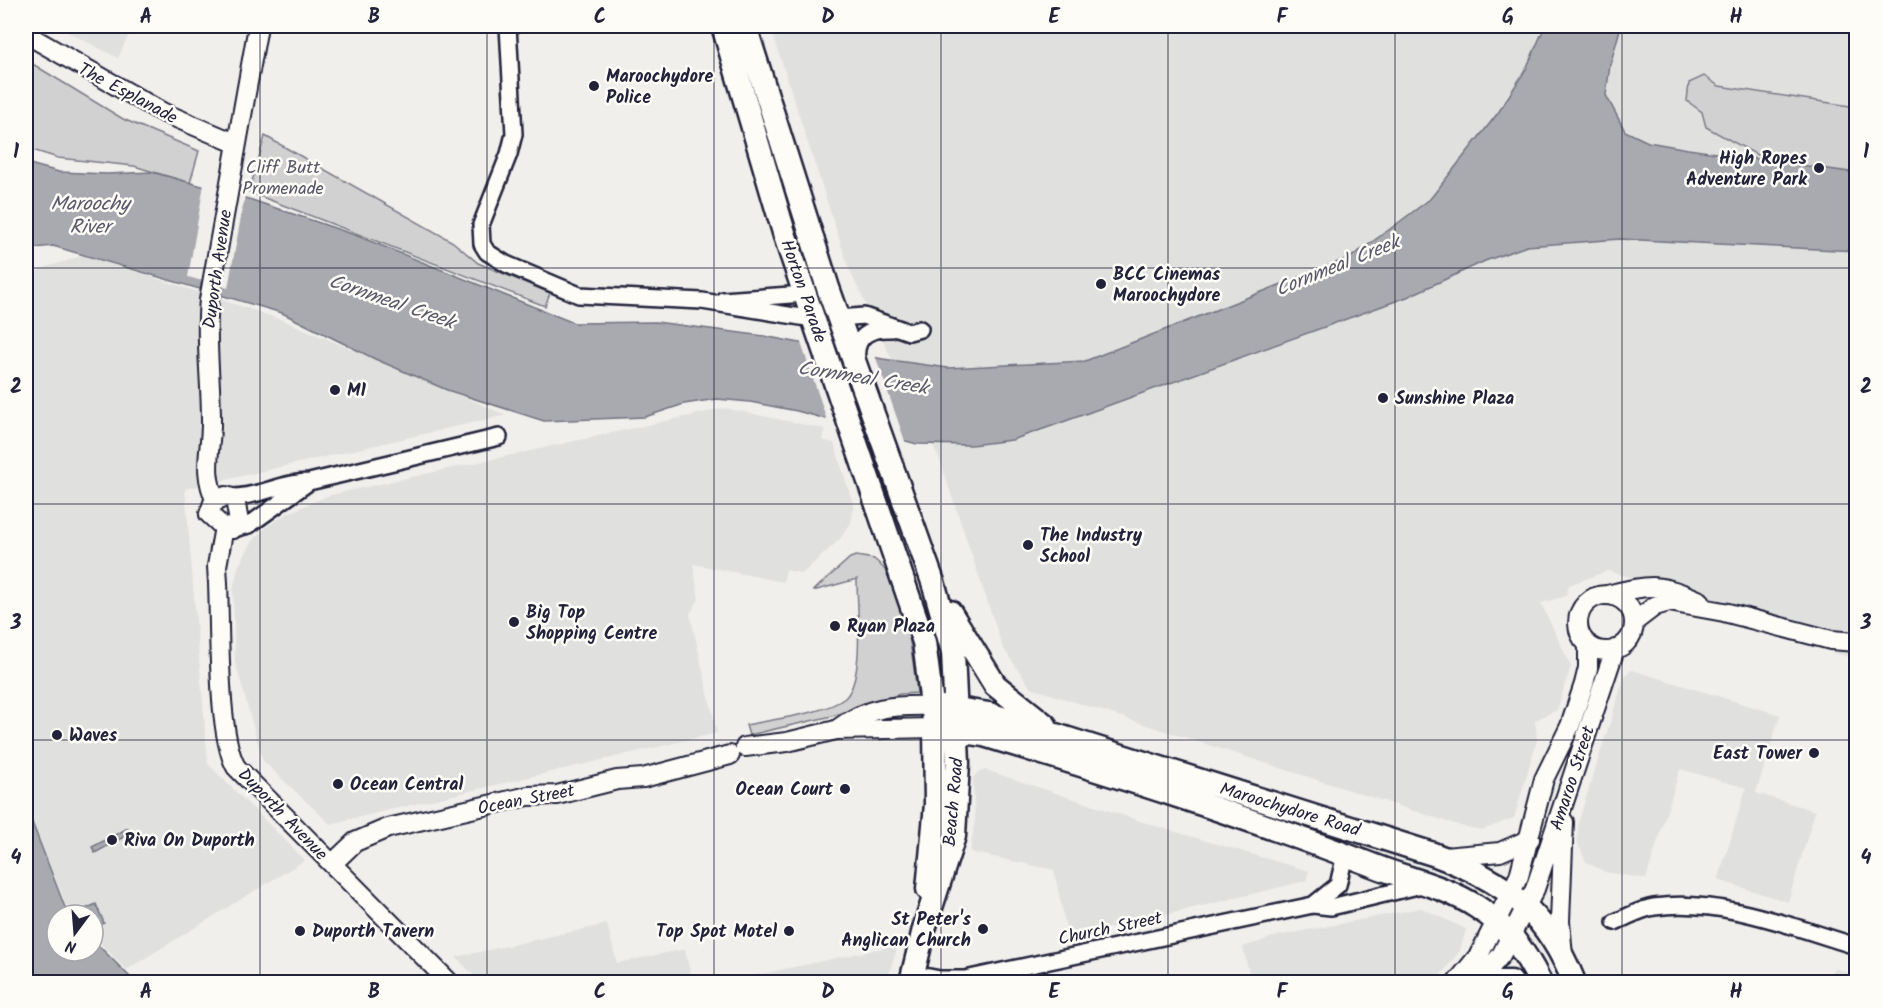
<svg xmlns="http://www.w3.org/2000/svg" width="1882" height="1008" viewBox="0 0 1882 1008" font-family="Kalam,sans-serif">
  <rect width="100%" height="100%" fill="#f0efec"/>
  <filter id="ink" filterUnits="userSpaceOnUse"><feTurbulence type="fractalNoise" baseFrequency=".0167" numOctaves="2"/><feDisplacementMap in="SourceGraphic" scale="12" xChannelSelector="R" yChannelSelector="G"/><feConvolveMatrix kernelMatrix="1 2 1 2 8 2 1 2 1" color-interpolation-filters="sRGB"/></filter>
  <g filter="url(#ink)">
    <path fill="#e0e0df" d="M56,26H133L118,58Z
      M770,26H1856V659L1664,605L1651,583L1608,571L1569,585L1566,596L1541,603L1571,666L1557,710L1535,720L1537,740L1514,818L1482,830L1461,826L1031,688L1003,648L939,458L849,269Z
      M85,255L280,319L506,415L185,489L208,764L305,860L126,970L93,936V915H73L69,912L26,808V280L40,269Z
      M725,408L825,429L822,440L834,443L854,507L851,523L840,539L802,574L786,570L783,582L693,564L699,599L690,614L717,733L330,824L263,761L235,662L233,590L238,567L245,554L255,538L269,525L288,513L330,495Z
      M1632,670L1780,715L1756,793L1815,811L1788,902L1718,880L1746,788L1680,769L1646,879L1605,872L1586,862L1577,841L1579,820L1625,675Z
      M986,770L1149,824L1309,871L1306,881L1068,938L1054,870L970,852L975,819L973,778L978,772Z
      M1421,908L1466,929L1460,951L1435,982H1251L1243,947L1277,936Z
      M607,924L617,963L685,949L692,982H480L456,957Z
      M898,945L887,980L890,982H723Z
      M1834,968L1856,975V982H1829Z"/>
    <path fill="#d2d1d1" stroke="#7a7a86" stroke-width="1.5" d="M26,60L123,119L199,151L190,183L134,166L58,158L26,148Z
      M1704,76L1719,86L1856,107V209L1706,127L1702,112L1687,101L1689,83Z
      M265,136L453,242L478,263L550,293L545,306L249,192Z
      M856,556L874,559C906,583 912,654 917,693L900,694L832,716L749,735L746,725C772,719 825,714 845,698C865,680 857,606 857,579L813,591L850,558Z"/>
    <path fill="#a9a9b0" stroke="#737381" stroke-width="1.5" d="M1545,26H1621L1610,65L1606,95L1625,131L1648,142L1688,149L1856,173V251L1620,239L1527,246L1485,261L1407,297L1052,426L1012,440L971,445L917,444L797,411L750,402L717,399L684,404L645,417L544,421L447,390L375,359L282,313L53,246L26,249V163L59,172L107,174L152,172L252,200L355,235L574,323L656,322L764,336L883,359L948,368L1085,361L1351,257L1390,229L1430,199L1498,113L1526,69Z
      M26,807L68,915H57V951H93V940L135,982H26Z
      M128,828L131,833L95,853L92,847Z
      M96,904L104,923L98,927L93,926V915H82L83,910Z"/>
    <path fill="#f0efec" d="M204,184L245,195L228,288L188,277Z
      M800,340L875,355L906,444L828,423Z"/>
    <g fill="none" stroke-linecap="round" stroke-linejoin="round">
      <g stroke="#22223b" stroke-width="20">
        <path id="minor" d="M508,26L514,134L509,154L481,225L482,244L487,252L506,264L579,295L702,301L813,319
          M723,300L804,294
          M840,318L864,316L909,332L920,329
          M857,360C854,335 871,328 892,329
          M233,497C259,497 282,482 309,482L499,437
          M233,529L249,525L309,482
          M1313,905L1338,885L1345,855
          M1615,922C1628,917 1640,909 1654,907C1723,898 1792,927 1856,946
          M914,974L940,979H965L1313,905L1331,907L1426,884"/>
      </g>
      <g stroke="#22223b" stroke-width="22">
        <path id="tertiary" d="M26,34L162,112L235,143
          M226,496L235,499L239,522L233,529L222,526L209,514L213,503Z
          M216,501C201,470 212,450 211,419C211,379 205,340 209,300L258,26
          M224,527L217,566L218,583C220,626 217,734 236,767L449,982
          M1607,595C1650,585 1659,582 1700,601
          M1578 623a28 28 0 1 1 56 0a28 28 0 1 1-56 0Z
          M1634,622L1655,606L1669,602L1724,612L1831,640L1856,642
          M836,730C868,706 893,705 933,706
          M745,747L787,742L836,730L935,728
          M1445,857L1500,852L1530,839
          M332,864L355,842L388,828L528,796L557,795L617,780L643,778L730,755
          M1563,956L1560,921L1564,822
          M1457,982L1479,955L1519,876L1544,779L1570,726L1584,684L1588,668V644
          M1478,982L1501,955L1535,889L1615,649"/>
      </g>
      <g stroke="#22223b" stroke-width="27">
        <path id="primary" d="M723,26L785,236L924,642L935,728L936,804L928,889
          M745,26L828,288L933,582L953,652L958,763L954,836L924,929L911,982
          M950,612L995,685L1045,725
          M944,707L989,714L1433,854C1504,880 1546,911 1574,982
          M942,729L984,735C1115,775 1245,816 1372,865C1407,879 1445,886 1477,907C1507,926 1525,951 1540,982
          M1490,982H1511"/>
      </g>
      <use href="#minor" stroke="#fdfcf7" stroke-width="15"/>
      <use href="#tertiary" stroke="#fdfcf7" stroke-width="18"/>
      <use href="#primary" stroke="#fdfcf7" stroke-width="22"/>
    </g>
  </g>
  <path fill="none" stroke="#22223b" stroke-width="1.5" stroke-opacity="0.55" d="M260,26V982M487,26V982M714,26V982M941,26V982M1168,26V982M1395,26V982M1622,26V982M26,268H1856M26,504H1856M26,740H1856"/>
  <g fill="#22223b" stroke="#fdfcf7" stroke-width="2">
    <circle cx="594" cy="86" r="6"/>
    <circle cx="1819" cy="168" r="6"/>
    <circle cx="1101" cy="284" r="6"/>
    <circle cx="335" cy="390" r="6"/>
    <circle cx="1383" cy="398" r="6"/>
    <circle cx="1028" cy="545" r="6"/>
    <circle cx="514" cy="622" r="6"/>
    <circle cx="835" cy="626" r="6"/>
    <circle cx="57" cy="735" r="6"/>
    <circle cx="1814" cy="753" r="6"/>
    <circle cx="338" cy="784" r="6"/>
    <circle cx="845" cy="789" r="6"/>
    <circle cx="112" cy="840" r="6"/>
    <circle cx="983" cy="929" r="6"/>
    <circle cx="300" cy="931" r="6"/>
    <circle cx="789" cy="931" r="6"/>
  </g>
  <g text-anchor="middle" stroke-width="5" stroke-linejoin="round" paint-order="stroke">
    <g font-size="18" font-weight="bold" fill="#22223b" stroke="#fdfcf7" text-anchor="start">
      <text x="606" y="82">Maroochydore<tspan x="606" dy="21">Police</tspan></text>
      <text x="1807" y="164" text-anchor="end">High Ropes<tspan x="1807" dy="21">Adventure Park</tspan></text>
      <text x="1113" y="280">BCC Cinemas<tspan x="1113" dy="21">Maroochydore</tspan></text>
      <text x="347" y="396">M1</text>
      <text x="1395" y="404">Sunshine Plaza</text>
      <text x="1040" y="541">The Industry<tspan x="1040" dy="21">School</tspan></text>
      <text x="526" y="618">Big Top<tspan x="526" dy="21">Shopping Centre</tspan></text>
      <text x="847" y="632">Ryan Plaza</text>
      <text x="69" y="741">Waves</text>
      <text x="1802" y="759" text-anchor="end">East Tower</text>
      <text x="350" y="790">Ocean Central</text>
      <text x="833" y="795" text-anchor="end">Ocean Court</text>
      <text x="124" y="846">Riva On Duporth</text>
      <text x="971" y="925" text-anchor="end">St Peter's<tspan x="971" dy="21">Anglican Church</tspan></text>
      <text x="312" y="937">Duporth Tavern</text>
      <text x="777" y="937" text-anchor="end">Top Spot Motel</text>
    </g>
    <g font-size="18" fill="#22223b" stroke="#fdfcf7">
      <text transform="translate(128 93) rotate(28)" y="6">The Esplanade</text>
      <text transform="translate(217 269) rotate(-82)" y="6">Duporth Avenue</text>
      <text transform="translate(804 291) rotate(71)" y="6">Horton Parade</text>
      <text transform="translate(1572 778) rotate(-72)" y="6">Amaroo Street</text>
      <text transform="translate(526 799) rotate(-11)" y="6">Ocean Street</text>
      <text transform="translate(953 802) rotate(-85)" y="6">Beach Road</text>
      <text transform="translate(1290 809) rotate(17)" y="6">Maroochydore Road</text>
      <text transform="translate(283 814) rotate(46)" y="6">Duporth Avenue</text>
      <text transform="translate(1110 928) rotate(-12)" y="6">Church Street</text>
    </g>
    <g font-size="18" fill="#575768" stroke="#fdfcf7">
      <text x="283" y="173">Cliff Butt<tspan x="283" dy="21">Promenade</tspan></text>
    </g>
    <g font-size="20" font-style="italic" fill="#58586a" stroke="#fdfcf7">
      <text x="90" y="210">Maroochy<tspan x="90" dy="23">River</tspan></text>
      <text transform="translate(1337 265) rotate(-22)" y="7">Cornmeal Creek</text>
      <text transform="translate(392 301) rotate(19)" y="7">Cornmeal Creek</text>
      <text transform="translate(863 377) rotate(9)" y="7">Cornmeal Creek</text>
    </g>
  </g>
  <rect width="1882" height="1008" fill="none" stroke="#fdfcf7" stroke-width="66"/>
  <g transform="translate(75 933) rotate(196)"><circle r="28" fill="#fdfcf7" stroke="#a5a5ac" stroke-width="1.5"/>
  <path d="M0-4.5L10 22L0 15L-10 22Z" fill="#22223b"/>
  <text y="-9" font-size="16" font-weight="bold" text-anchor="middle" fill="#22223b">N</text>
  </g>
  <rect x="33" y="33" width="1816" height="942" fill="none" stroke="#22223b" stroke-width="2"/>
  <g font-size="20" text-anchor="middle" font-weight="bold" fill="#22223b">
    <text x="146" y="23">A</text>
    <text x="374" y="23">B</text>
    <text x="600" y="23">C</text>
    <text x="828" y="23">D</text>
    <text x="1054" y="23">E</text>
    <text x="1282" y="23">F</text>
    <text x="1508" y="23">G</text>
    <text x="1736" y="23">H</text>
    <text x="16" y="158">1</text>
    <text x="1866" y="158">1</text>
    <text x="16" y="393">2</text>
    <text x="1866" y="393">2</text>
    <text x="16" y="629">3</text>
    <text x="1866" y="629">3</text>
    <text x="16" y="864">4</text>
    <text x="1866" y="864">4</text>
    <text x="146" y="998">A</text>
    <text x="374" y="998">B</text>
    <text x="600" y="998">C</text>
    <text x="828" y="998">D</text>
    <text x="1054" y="998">E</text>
    <text x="1282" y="998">F</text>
    <text x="1508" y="998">G</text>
    <text x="1736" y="998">H</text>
  </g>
</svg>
